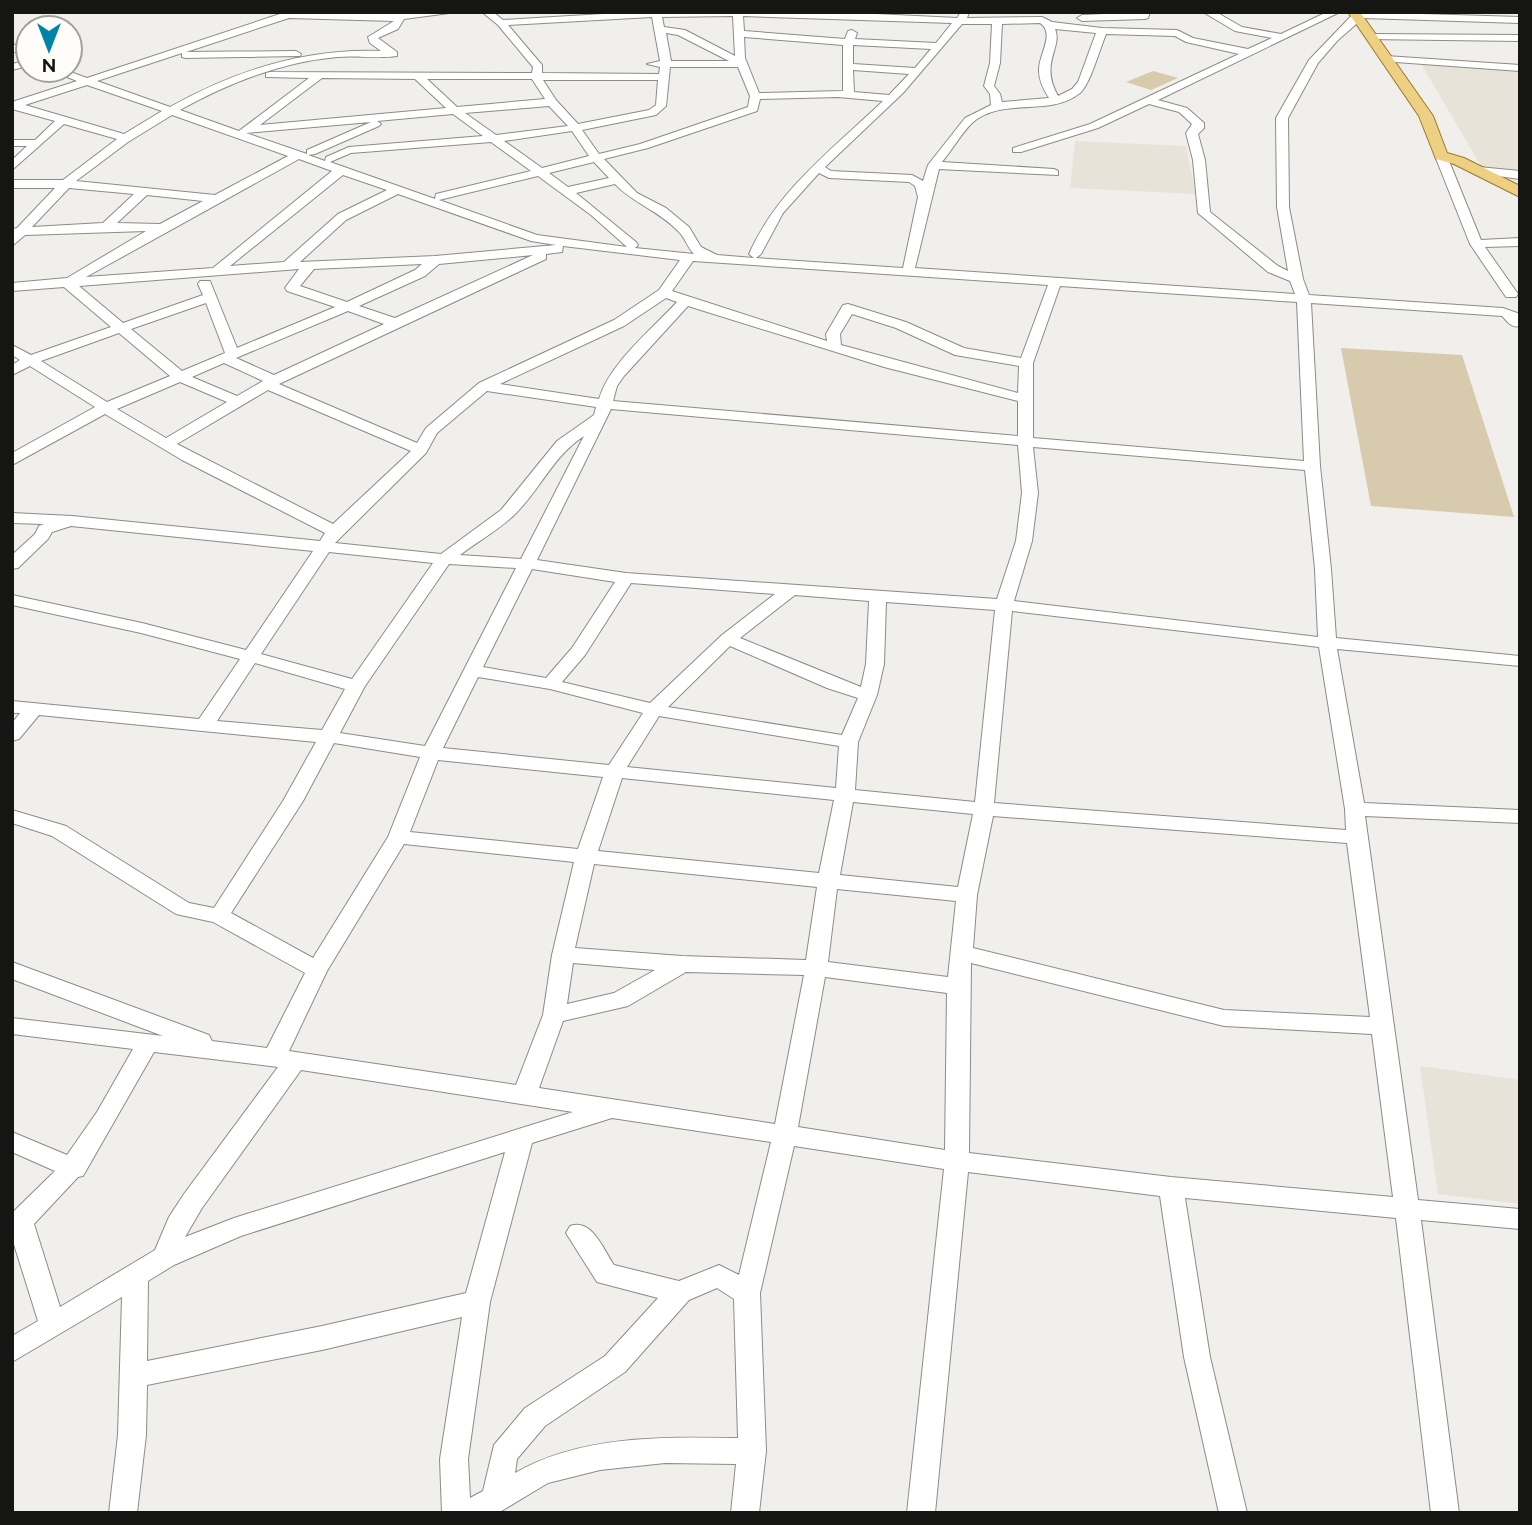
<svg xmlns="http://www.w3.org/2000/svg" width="1532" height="1525" viewBox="0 0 1532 1525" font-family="Raleway,sans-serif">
  <rect width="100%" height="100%" fill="#f1efeb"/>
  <path fill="#e8e3d9" d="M1420,62L1520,69V174L1484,171Z
    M1075,141L1186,146L1196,194L1070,188Z
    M1420,1066L1520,1080V1204L1438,1194Z"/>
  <path fill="#d7caad" d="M1153,71L1178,78L1151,90L1126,82Z
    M1341,348L1462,355L1514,517L1371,506Z"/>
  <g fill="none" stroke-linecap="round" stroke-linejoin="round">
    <g stroke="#8c8b87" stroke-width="2">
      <path id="minor" d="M286,12H457L404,19L398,29L378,38L397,52V56C377,59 357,55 337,57C282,62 228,83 180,110L239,131L309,78L266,77V73L270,72L532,73L533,67L498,25L482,12H493L503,20L636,12H835L957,18L961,12H969L967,18L1042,17L1052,22L1102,28L1177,30L1193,38L1248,49L1272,38L1235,31L1203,12H1216L1242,27L1281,34L1327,12H1340L1158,100L1187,108L1204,123V128L1198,134L1205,160L1210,212L1278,266L1288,271L1277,207L1276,118L1309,60L1355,12L1520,17V23L1363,18L1337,41L1318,63L1288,118L1289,207L1303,279L1309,295L1503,308L1520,314V326C1511,328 1508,322 1502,316L1311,303L1320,466L1331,569L1336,638L1520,656V666L1337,649L1364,803L1520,810V823L1365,816L1418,1200L1520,1209V1229L1421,1220L1459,1513H1431L1396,1218L1185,1198L1210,1357L1247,1513H1219L1184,1357L1160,1196L968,1172L935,1513H907L944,1169L794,1146L760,1293L766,1451L759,1513H731L736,1464L665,1463L600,1470L548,1483L498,1513H442L440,1459L462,1317L322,1350L147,1385L146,1435L137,1513H109L118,1435L122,1297L12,1362V1336L38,1321L12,1238V1213L55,1171L12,1152V1132L67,1155L97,1112L133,1049L12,1034V1018L163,1036L12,979V962L209,1035L212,1041L267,1048L305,973L213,922L176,914L52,836L12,823V810L66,826L189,903L214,908L283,801L316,742L39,715L19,739L12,741V723L20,713H12V701L199,719L240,659L141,633L12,605V595L142,623L246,650L313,551L71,526L52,532L48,539L18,568L12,569V555L35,534L39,526L44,524L12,523V513L72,516L320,541L325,533L182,460L105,414L12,465V453L95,407L30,366L12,375V365L20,360L12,355V345L31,355L111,327L64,287L12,291V283L67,278L146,231L25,235L12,246L13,229L17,228L55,188H12V180H63L117,139L64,124L12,170V160L27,146H12V140H35L55,121L12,109V102L77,81L50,70H65L87,78ZM733,16L735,56L685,30L664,27L662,17ZM743,16L952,23L936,43L855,39L857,33L852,30L848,31L845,39L744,31ZM652,17L660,61L647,64L660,67L659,74L542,73V65L508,25ZM289,18L394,21L368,37L370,43L381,51C306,48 236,70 170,107L97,81L182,53V57L186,58L300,56L301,54L296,51L186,52ZM1040,23C1056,34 1038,55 1039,71C1039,81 1044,90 1049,98L1002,102L1000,94L994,86L1000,63L1002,24ZM962,24H992L990,63L984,86L990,94L991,105L965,118L928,165L923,181L912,175L831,171L825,167L903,93ZM1055,29L1096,33L1078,82L1072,89L1058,96C1039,62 1063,48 1055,29ZM666,33L678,35L729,61H671ZM1106,34L1175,36L1186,42L1239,54L1090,124L1013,148V152H1021L1098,128L1149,104L1179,112L1192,124L1186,133L1193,160L1198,213L1268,272L1290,281L1295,294L915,268L939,169L1058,175V171L1054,169L942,162C952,150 961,134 972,123C1002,96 1049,118 1080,93C1090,85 1100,48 1106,34ZM744,37L843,45V91L759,93L745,58ZM853,45L931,49L915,68L853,64ZM670,67H738L750,96L748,107L640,144L599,154L582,130L656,115L666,106ZM853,70L909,74L889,95L854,92ZM322,78L415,79L446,108L260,125ZM427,79H532L545,99L457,107ZM543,80H658L656,105L649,110L578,124L556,100ZM87,85L162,111L124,134L25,105ZM838,97L883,101C834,148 777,190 749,254L754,258L717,255L701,247L689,227L666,208L637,193L604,159L648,148L757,111L760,99ZM549,106L568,126L496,135L465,113ZM453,114L483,136L349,147L326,157L325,161L308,155L315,154L379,126L381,124L377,121ZM172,115L288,156L215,195L76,181L128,142ZM371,122L307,150V154L246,133ZM572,131L589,156L542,168L504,141ZM491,142L531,171L436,194L435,199L330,162L351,153ZM299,159L332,171L213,268L86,277ZM594,162L609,178L568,187L549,173ZM819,173L829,178L909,182L915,186L918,197L903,268L756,258L761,254L783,213ZM343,175L387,190L338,214L284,262L230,266ZM538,176L591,215L627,247L537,235L439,200ZM615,184C633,203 659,211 678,231C685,237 687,247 694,254L635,248L638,245L636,242L576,193ZM69,188L134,194L103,223L32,227ZM398,194L531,241L556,245L435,256L300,262L346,220ZM147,195L203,201L160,224L117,223ZM563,246L680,260L659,290L614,320L479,383L426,428L417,443L279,384L546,259V254L562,252ZM533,255L395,318L359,306L425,276L439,264ZM693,261L1048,285L1021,358L964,348L906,322L848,304L843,305L826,334L827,341L672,291ZM422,264L415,270L347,302L300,286L314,269ZM299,269L285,288L287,291L335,307L237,348L210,281H200L198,284L203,295L123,323L79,286ZM1060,286L1297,302L1304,461L1033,438V363ZM666,298L677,302C652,329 609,364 599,399L500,384L624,326ZM206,303L225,353L182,371L131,329ZM688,306L884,367L1018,401V436L613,401L617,386L624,376ZM348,311L384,324L274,375L236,358ZM852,314L896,328L955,355L1019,366L1018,393L841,345L840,334ZM119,333L170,376L107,402L41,361ZM224,363L263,381L237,396L192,377ZM180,382L227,402L166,438L117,409ZM268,390L411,451L333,524L177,444ZM487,391L596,407L594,415L557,441L501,510L441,554L335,543L426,453L437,433ZM611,409L1018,445L1022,493L1016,541L997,599L626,573L537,560ZM584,436L521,559L460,555C477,542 497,531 513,516C541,490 550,459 584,436ZM1033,447L1305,470L1315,569L1318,637L1014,601L1032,541L1038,493ZM329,552L433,563L352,679L261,654ZM449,564L516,568L425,746L340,733L365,686ZM532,569L615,582L572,648L546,678L483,667ZM631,583L775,594L722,635L650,703L562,682L585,655ZM795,595L869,601L866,664L861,687L740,638ZM886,602L995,610L975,802L855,790L858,742L877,695L884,664ZM1012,611L1319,647L1345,809L1346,830L994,803ZM730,646L827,688L858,698L842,735L668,707ZM255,663L345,689L322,730L217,721ZM478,677L550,689L643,713L609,765L443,748ZM659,716L839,746L836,788L627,767ZM334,743L420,757L388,837L313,958L231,913L303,801ZM438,760L603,777L578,849L410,832ZM622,778L834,800L819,873L598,851ZM853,802L973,814L958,887L840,875ZM993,816L1347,843L1370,1017L1224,1010L973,948L977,895ZM404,844L574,862L552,955L543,1015L516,1085L289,1051L327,971ZM594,864L817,887L806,960L682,956L575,948ZM837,889L956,901L948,977L828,962ZM573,963L655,970L614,993L567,1004ZM971,963L1224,1026L1372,1034L1393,1197L1171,1177L969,1153ZM686,972L804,975L775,1124L539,1088L563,1021L628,1006ZM825,977L947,993L945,1150L798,1127ZM154,1052L278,1067L184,1194L169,1217L155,1250L60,1307L34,1224L78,1177L83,1176ZM301,1070L573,1112L234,1218L185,1237L202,1208ZM612,1118L771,1142L739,1275L719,1265L679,1281L614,1265C603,1249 592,1218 570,1226L566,1233L597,1282L658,1298L605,1356L525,1408L494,1445L483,1491L470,1498L468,1459L490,1302L532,1143ZM505,1152L466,1293L322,1326L147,1361L148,1281L174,1265L241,1236ZM717,1288L734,1299L738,1438C664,1437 581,1435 515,1473L517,1459L545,1426L625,1372L689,1300Z
        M1150,12L1148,18L1145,19L1082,21L1077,18L1082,15Z
        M1371,34L1520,35V41L1367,39V35Z
        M12,44L28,49V56L12,51Z
        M1386,56L1520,65V71L1382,61L1381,59Z
        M28,60V66L12,70V64Z
        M1437,154L1447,156L1481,240L1520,238V246L1485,247L1518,294L1516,297H1506L1470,244L1435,156Z
        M1479,167L1520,171V179L1475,173L1473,171Z"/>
    </g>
    <g stroke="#9a7a28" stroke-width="2">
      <path id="major" d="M1348,12H1360L1433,116L1447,153L1464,158L1520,186V197L1454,164L1436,159L1419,116Z"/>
    </g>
    <use href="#minor" fill="#fff" fill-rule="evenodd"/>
    <use href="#major" fill="#eed084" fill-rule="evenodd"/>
  </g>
  <rect width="1532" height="1525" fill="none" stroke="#151514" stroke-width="28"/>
  <g transform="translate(49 49) rotate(180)"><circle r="33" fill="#fefdf9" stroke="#a1a09d" stroke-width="2"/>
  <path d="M0-5L12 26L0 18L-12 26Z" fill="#0083a6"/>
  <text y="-10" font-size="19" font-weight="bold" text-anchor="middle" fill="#151514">N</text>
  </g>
</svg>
